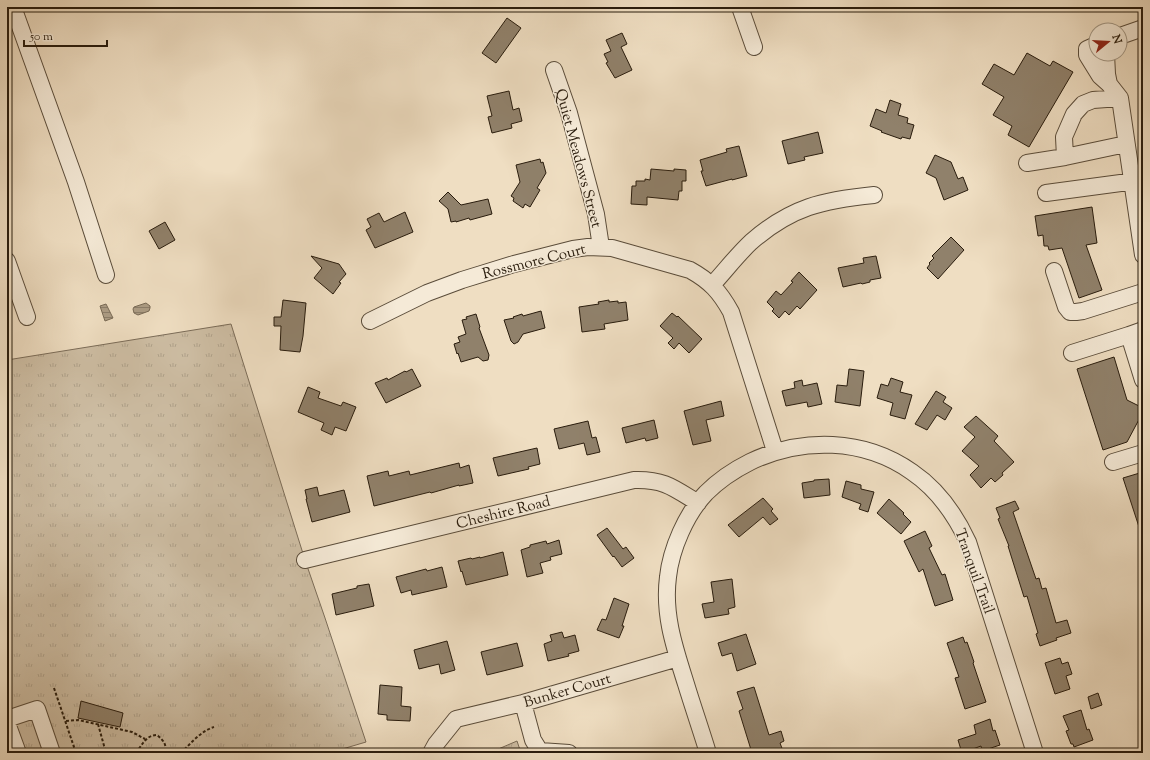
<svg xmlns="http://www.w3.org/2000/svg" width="1150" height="760" viewBox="0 0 1150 760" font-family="'Sorts Mill Goudy',serif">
  <defs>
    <pattern id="park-tufts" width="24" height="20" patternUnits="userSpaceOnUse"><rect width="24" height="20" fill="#cdbda3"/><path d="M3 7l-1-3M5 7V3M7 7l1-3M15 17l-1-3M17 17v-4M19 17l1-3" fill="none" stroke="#b0a28b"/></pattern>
    <pattern id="water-rules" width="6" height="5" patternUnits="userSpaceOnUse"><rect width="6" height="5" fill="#ac9c84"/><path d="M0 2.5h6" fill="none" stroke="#8c7e6a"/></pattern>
  </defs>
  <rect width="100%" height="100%" fill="#efdec2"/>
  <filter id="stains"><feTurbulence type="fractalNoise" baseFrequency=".005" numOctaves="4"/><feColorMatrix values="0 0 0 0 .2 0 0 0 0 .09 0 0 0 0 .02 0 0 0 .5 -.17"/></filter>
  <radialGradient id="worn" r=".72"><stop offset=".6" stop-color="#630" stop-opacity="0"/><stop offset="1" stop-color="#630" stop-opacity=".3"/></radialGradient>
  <path fill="url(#park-tufts)" stroke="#7b6c58" d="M231,324L305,560L325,618L366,742L329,753H7V360Z
    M517,741L521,753H489Z"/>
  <path fill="url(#water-rules)" stroke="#786954" d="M146,303L150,306V308L149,311L138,315L134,313L133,309L134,307Z
    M106,304L113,318L105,321L100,306Z"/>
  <path fill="#90816b" stroke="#291c0d" d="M507,18L521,28L496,63L482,53Z
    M622,33L627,44L621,47L632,70L615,78L606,63L608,62L604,54L611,51L606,40Z
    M1027,53L1050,66L1053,61L1073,72L1029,147L1008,135L1012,126L993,115L1004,97L982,84L994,64L1014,75Z
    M509,91L513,110L519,108L522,121L511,124L512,128L492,133L488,117L492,116L487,96Z
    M890,100L901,104L898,115L908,118L907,123L914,125L910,139L902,137L901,139L881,132L882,131L870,126L876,109L886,113Z
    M818,132L823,153L804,157L805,160L788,164L782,141Z
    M739,146L747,176L732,180V179L706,186L701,171H703L700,160L727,152L726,149Z
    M935,155L951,162L958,179L963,177L968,190L944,200L936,178L926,173Z
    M540,159L541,163L543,162L546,173L537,188L540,190L530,207L525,204L523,208L513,201L514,198L511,196L520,182L516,165Z
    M651,169L674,171V169L686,170V181H682V191H679L678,200L647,197V205L631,204L632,186H636V181H645V179L650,180Z
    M448,192L461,205L488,199L492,214L470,220L469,218L456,222V221L451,222L448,209L439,201Z
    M1092,207L1097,243L1086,245L1102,290L1079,298L1062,248L1049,250L1048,246H1044L1043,235L1038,236L1035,216Z
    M405,212L413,232L375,248L366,230L371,227L367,219L379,213L384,222Z
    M165,222L175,240L159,249L149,231Z
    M951,237L964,250L938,279L927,268L930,264L929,263L934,258L932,256Z
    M311,256L339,264L346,274L339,282L341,283L333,294L314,278L322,268Z
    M876,256L881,278L870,280V282L862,284L861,283L843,287L838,268L864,263L863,258Z
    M799,272L817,290L800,309L797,306L789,315L785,311L779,318L772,311L774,309L767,302L776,291L781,295L793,282L791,281Z
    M283,300L306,303L303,336L300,352L280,350L281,326H274V317H281Z
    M609,300V302L618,301V303L626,302L628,320L604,324L605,329L582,332L579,307L599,304L598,302Z
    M541,311L545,328L523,334L518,342L514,344L511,341L504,320L514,318L513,317L522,314L523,316Z
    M672,313L677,317L678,316L702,339L689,353L679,343L674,349L668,343L673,338L660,326Z
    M476,314L480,327L479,328L489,355L488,360L483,361L478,357L461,362L458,353L457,354L454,344L460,342L458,337L466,334L462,320L467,319L466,317Z
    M1114,357L1127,400L1143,408V412L1127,442L1103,450L1077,369Z
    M412,369L421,386L386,403L375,383L387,378L388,380L405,371L406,372Z
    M849,369L864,371L860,406L835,402L837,385L847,386Z
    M891,378L903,382L900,392L912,395L905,419L890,415L893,403L877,398L881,384L888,386Z
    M802,380L803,386L817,383L822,404L808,407L807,402L786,406L782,391L795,388L794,382Z
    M308,387L320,392L318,398L341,406L343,402L356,407L346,431L335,427L332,435L321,430L324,423L298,412Z
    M936,391L946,397L943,402L952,408L945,420L937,415L927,430L915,424Z
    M721,401L724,416L706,420L711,441L693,445L684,411Z
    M976,416L998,436L994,441L1014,462L1002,473L1003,475L995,482L991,478L981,488L970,475L979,466L962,451L975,437L964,427Z
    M654,420L658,438L646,441L645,438L626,443L622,428Z
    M588,421L592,438L596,437L600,452L587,455L584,443L559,449L554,429Z
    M537,448L540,464L528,467L529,469L498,476L493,458Z
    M459,463L460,468L469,465L473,483L459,486V485L431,493L430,492L374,506L367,476L388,471L389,476L409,471L410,475Z
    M1143,472V533H1141L1123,478Z
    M829,479L830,495L804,498L802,483L814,481V480Z
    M846,481L861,485V489L874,492L868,512L859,509L861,504L842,497Z
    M317,487L319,496L344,490L350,512L312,522L306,499H307L305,490Z
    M763,498L773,509L771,511L778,519L770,525L763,517L739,537L728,525Z
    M889,499L904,513L903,514L911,522L901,534L877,513Z
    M1015,501L1019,509L1013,512L1036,579L1039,578L1042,589L1046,588L1056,623L1067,620L1071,633L1056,638L1057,640L1040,646L1036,634L1038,633L1027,596L1024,597L1008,546H1009L998,519L1000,518L996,508Z
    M607,528L623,549L626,547L634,558L622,567L614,556L613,557L597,535Z
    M925,531L932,546L929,548L942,575L945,574L953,600L935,606L923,569L919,572L904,541Z
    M559,540L562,554L550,557L551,560L540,563L543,573L527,577L521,550L530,547V545L546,541L547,544Z
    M503,552L508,575L466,585L462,571L461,572L458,561L471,558L472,559L480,557V558Z
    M442,567L447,587L412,595L411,590L401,593L396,577L426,569L427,571Z
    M732,579L735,607L728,609L729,614L705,618L702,604L714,602L711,582Z
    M369,584L374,606L336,615L332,594L357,588V586Z
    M614,598L629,604L622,626H624L619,638L597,630L602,619L606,620Z
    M562,632L564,638L575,635L579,651L568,654L569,656L548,661L544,644L552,641L550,635Z
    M746,634L756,664L737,671L732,653L722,656L718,643Z
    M963,637L965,643L967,642L974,662L973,663L986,702L965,709L955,678L959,677L947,643Z
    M447,641L455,670L441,674L439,664L419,669L414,650Z
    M517,643L523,666L487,675L481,652Z
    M1060,658L1062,664L1068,662L1072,674L1066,676L1070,689L1055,694L1045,663Z
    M380,685L402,687L401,706L411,707L410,721L387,720V715L378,714Z
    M754,687L769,735L781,731L784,741L780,743L783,751L775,753H763L762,751L752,753L739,711L743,709L737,692Z
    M1098,693L1102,705L1091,709L1088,697Z
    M81,701L123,713L120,727L78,718Z
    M1081,710L1087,730L1089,729L1093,740L1074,747L1073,744H1071L1066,731L1069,730L1063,716Z
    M990,719L993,731L995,730L1000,745L982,751L981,746L962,753L958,740L976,734L974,725Z"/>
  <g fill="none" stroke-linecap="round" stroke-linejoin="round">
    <g stroke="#5a4c3a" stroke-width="18">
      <path id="minor" d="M13,7L76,182L106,275
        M740,7L754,47
        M1120,36L1143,28
        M1096,45L1087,49V55L1100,76L1109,84L1120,98
        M1106,54L1107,74L1109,84
        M554,70L569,113L596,214L601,247
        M1120,98L1143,255
        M1065,157L1126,144
        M1027,163L1065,157L1064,137L1074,114L1083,104L1093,100L1120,98
        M1046,193L1143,180
        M7,261L27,317
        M1054,271L1066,307L1070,312H1076L1083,311L1143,292
        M712,285C725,271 737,255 751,242C791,207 823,200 874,195
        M370,321L427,293L462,280L514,264L573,249L588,247L612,248L690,270C710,281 720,292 731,312L775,451
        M1143,330L1129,335L1143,380
        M1072,353L1129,335
        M1113,462L1143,453
        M305,560L634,480C664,479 674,488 698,503
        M523,703L533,740L541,753
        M7,719L37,709L52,753
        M7,723L18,753
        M540,751L569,753
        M431,753L436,744L456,719L523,703L678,658
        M708,753C701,730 693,707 686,684C675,649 663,615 668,577C671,549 686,514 706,493C719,480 734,470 750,462C802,437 864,438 912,472C937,489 955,514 968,542L1035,753"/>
    </g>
    <path stroke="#291c0d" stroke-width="2" stroke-dasharray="3 2" stroke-linecap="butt" d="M54,688L76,753
      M66,721L78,720L132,732L145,739
      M98,724L106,753
      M105,752L110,753
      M136,753C142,745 146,735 157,735C163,740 168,745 164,753
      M181,753C191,743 201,731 214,727"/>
    <use href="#minor" stroke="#f5ead7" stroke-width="16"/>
  </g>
  <g text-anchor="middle" stroke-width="3" stroke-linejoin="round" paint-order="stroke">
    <g font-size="15" fill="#291c0d" stroke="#f5ead7">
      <text transform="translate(579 158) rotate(75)" y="5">Quiet Meadows Street</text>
      <text transform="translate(534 261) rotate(-14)" y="5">Rossmore Court</text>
      <text transform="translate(503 512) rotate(-14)" y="5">Cheshire Road</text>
      <text transform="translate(975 571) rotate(70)" y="5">Tranquil Trail</text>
      <text transform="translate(567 690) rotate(-16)" y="5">Bunker Court</text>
    </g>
  </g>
  <rect width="1150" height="760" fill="none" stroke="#efdec2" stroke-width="24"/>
  <rect x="8" y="8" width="1134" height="744" fill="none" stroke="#291c0d" stroke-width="2"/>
  <rect x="12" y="12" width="1126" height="736" fill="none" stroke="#291c0d"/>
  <g transform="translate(1108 42) rotate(72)"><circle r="19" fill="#f5ead7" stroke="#a39886"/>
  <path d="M0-3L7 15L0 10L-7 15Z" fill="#8f2418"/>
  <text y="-6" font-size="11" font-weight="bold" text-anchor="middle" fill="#291c0d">N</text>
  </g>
  <path d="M24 40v6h83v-6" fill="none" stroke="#291c0d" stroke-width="2"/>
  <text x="30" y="40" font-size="12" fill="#291c0d" stroke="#f5ead7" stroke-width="3" paint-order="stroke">50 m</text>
  <rect width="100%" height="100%" filter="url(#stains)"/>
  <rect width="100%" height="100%" fill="url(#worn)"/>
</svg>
